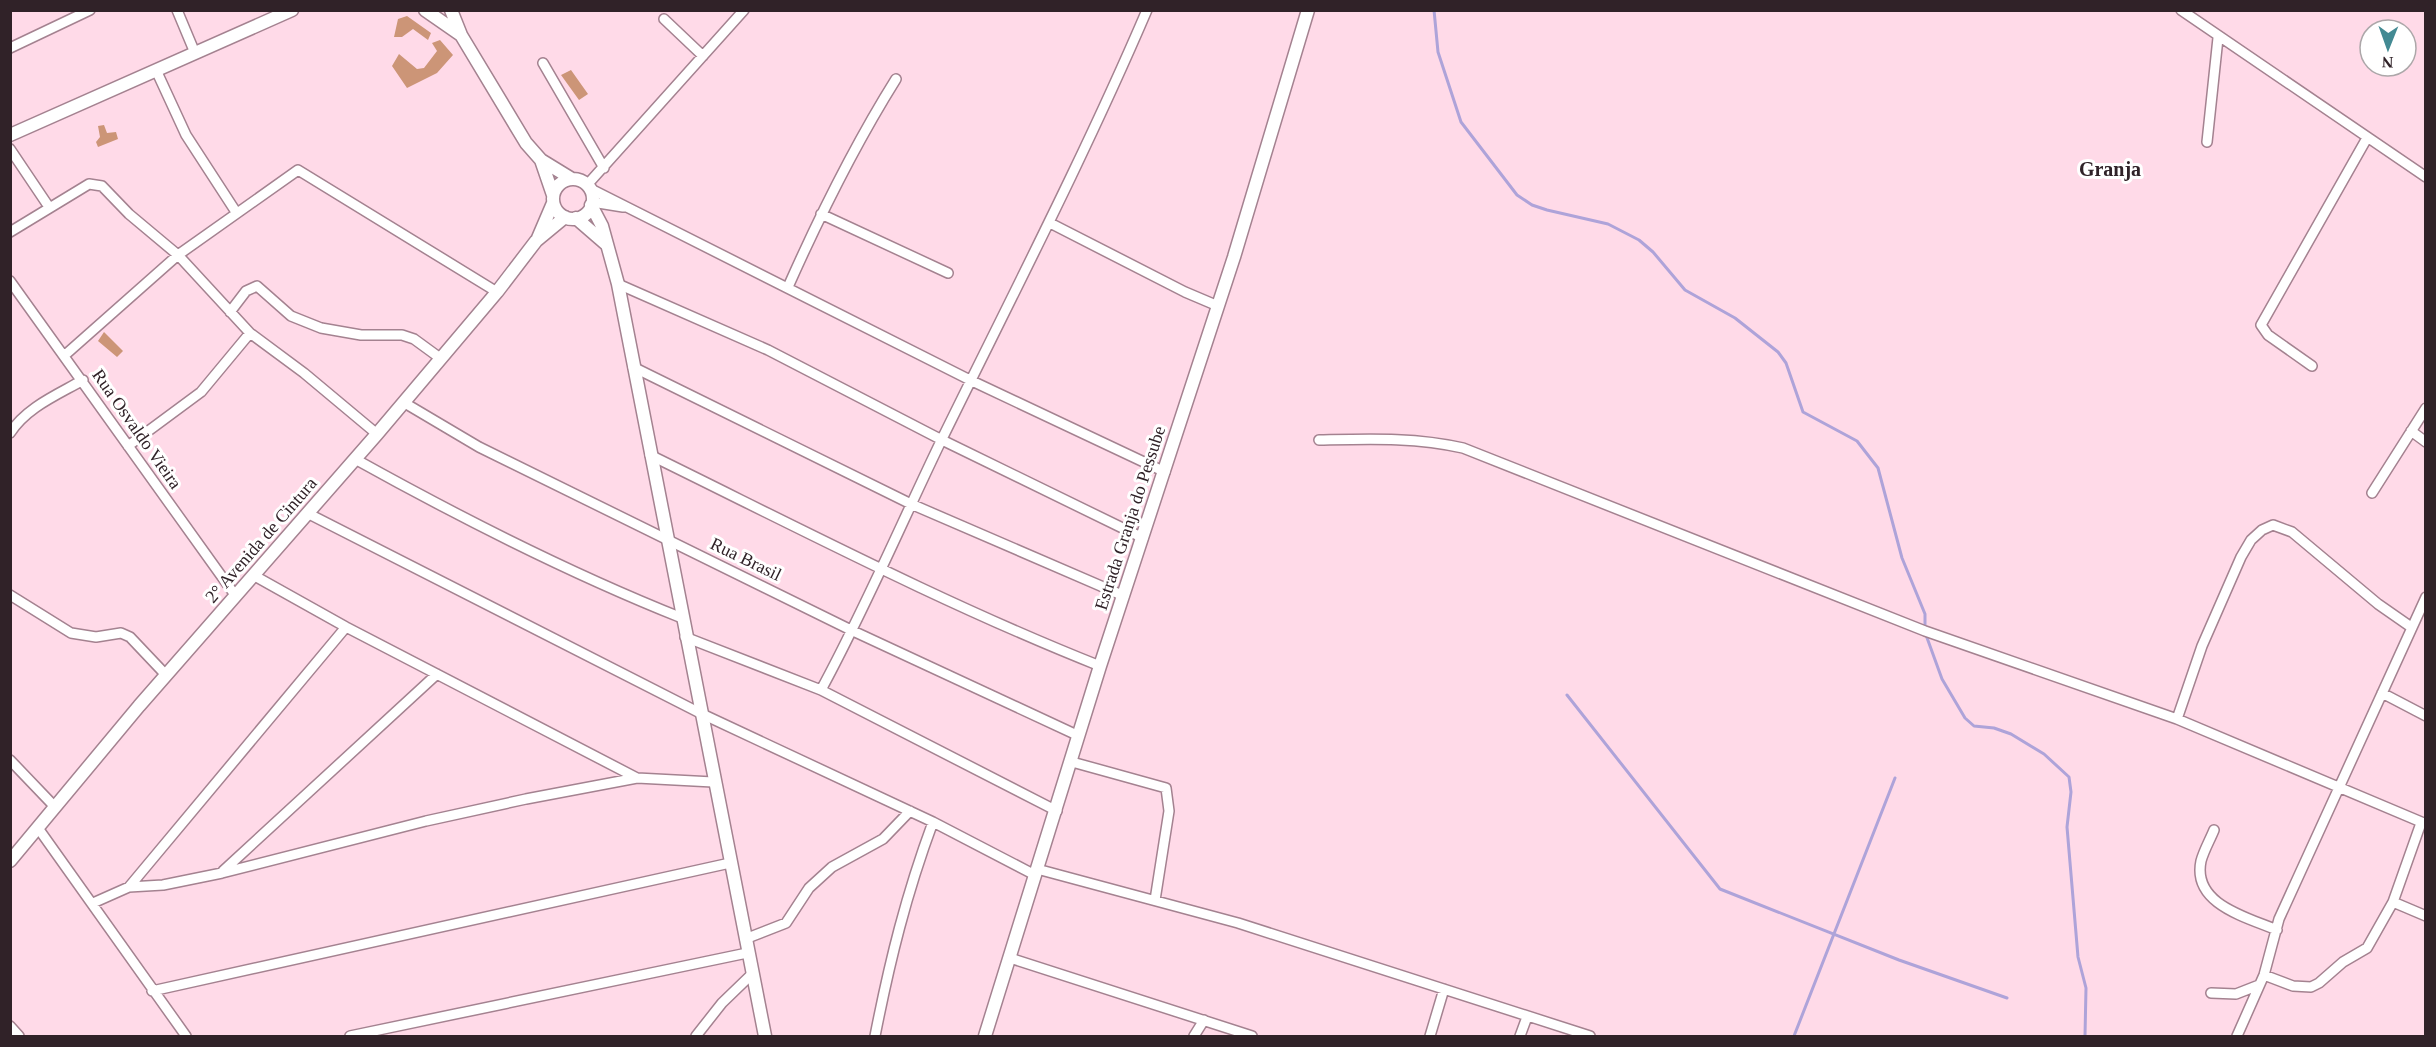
<svg xmlns="http://www.w3.org/2000/svg" width="2436" height="1047" viewBox="0 0 2436 1047" font-family="Georgia,serif">
  <rect width="100%" height="100%" fill="#ffdae8"/>
  <path fill="#cc9577" d="M407,16L431,33L428,40L413,29L402,37H394L398,19Z
    M440,40L453,55L437,73L407,88L392,66L399,54L417,69L424,68L437,51L432,43Z
    M571,70L588,94L579,100L561,75Z
    M104,125L107,133L116,132L118,139L98,147L96,142L100,137L98,126Z
    M104,332L123,351L117,357L98,341Z"/>
  <g fill="none" stroke-linecap="round" stroke-linejoin="round">
    <path stroke="#aea3d9" stroke-width="3" d="M1434,10L1438,52L1461,122L1517,195L1532,205L1547,210L1608,224L1639,240L1653,252L1685,290L1735,318L1778,352L1786,363L1803,412L1857,441L1878,468L1902,558L1925,614V628
      M1926,635L1942,679L1965,718L1974,726L1994,728L2011,734L2044,754L2069,777L2071,792L2067,827L2078,957L2086,988L2085,1036
      M1567,695L1720,889L1899,960L2007,998
      M1794,1036L1895,778"/>
    <g stroke="#a48290" stroke-width="12">
      <path id="street" d="M177,10L195,53
        M2181,10L2426,177
        M664,19L703,56
        M10,48L90,10
        M543,63L604,168
        M156,70L186,135L236,212
        M2207,142L2218,38
        M10,149L49,207
        M587,185L744,10
        M589,188L972,381L1165,472
        M592,202L623,207
        M821,214L948,273
        M1050,223L1185,292L1218,306
        M10,232L89,184L102,186L129,214L178,255L250,333L304,373L377,434
        M10,281L235,595
        M618,284L768,350L942,440L1143,538
        M788,287C820,215 854,146 896,79
        M230,312L246,291L257,286L291,316L321,328L361,335H402L414,339L440,358
        M65,355L178,255L298,170L497,292
        M2312,366L2268,335L2261,325L2367,138
        M633,367L911,504L1124,596
        M403,402L479,447L853,631L1079,736
        M2411,431L2426,442
        M10,433C27,407 57,395 83,380
        M1319,440C1368,439 1415,437 1463,448L1925,631L2177,719L2426,824
        M128,446L201,392L250,333
        M650,455C799,528 946,605 1100,666
        M355,459C461,518 569,573 682,618
        M2372,493L2426,408
        M307,513L700,713L933,822L1035,875
        M253,575L346,627L637,778
        M10,595L71,633L96,637L121,633L130,637L166,675
        M685,637L821,690L1057,811
        M821,690C865,609 901,524 941,441C1011,298 1084,157 1147,10
        M2382,693L2426,716
        M2177,719L2202,646L2241,557L2251,540L2262,530L2273,525L2292,532L2378,604L2411,627
        M10,760L55,807
        M1072,762L1166,788L1169,811L1155,900
        M38,828L186,1036
        M2214,830C2210,840 2204,850 2201,861C2192,904 2246,917 2277,930
        M1037,869L1238,923L1590,1036
        M223,871L437,674
        M129,887L346,627
        M2393,902L2426,916
        M93,903L129,887L163,885L222,873L426,821L526,799L637,778L713,782
        M745,939L786,923L809,888L832,867L883,839L910,811
        M1010,958L1252,1036
        M2264,975L2293,986L2311,987L2319,983L2343,962L2367,948L2393,902L2421,823
        M152,991L730,863
        M2211,993L2236,994L2259,985
        M10,1026L19,1036
        M350,1036L747,953
        M696,1036L722,1003L752,974
        M875,1036C890,960 906,895 933,822
        M1194,1036L1204,1020
        M1430,1036L1444,989
        M1520,1036L1527,1017
        M2237,1036L2264,975L2279,919L2426,597"/>
    </g>
    <g stroke="#a48290" stroke-width="15">
      <path id="secondary" d="M425,10L461,35
        M451,10L461,35L526,143L541,160L572,179
        M10,135L292,10
        M541,160L553,195
        M553 199a20 20 0 1 1 40 0a20 20 0 1 1-40 0Z
        M591,205L602,226L618,284L765,1036
        M576,218L606,244
        M538,238L553,203
        M10,861L139,706L377,434L497,292L536,241L565,217
        M985,1036L1100,666L1234,257L1308,10"/>
    </g>
    <use href="#street" stroke="#fff" stroke-width="9"/>
    <use href="#secondary" stroke="#fff" stroke-width="12"/>
  </g>
  <g text-anchor="middle" stroke-width="6" stroke-linejoin="round" paint-order="stroke">
    <g font-size="18" fill="#302228" stroke="#fff">
      <text transform="translate(137 429) rotate(55)" y="6">Rua Osvaldo Vieira</text>
      <text transform="translate(1130 518) rotate(-72)" y="6">Estrada Granja do Pessube</text>
      <text transform="translate(261 540) rotate(-49)" y="6">2° Avenida de Cintura</text>
      <text transform="translate(746 559) rotate(26)" y="6">Rua Brasil</text>
    </g>
    <g font-size="20" font-weight="bold" fill="#302228" stroke="#fff">
      <text x="2110" y="176">Granja</text>
    </g>
  </g>
  <rect width="2436" height="1047" fill="none" stroke="#302228" stroke-width="24"/>
  <g transform="translate(2388 48) rotate(181)"><circle r="28" fill="#ffffff" stroke="#aca7a9" stroke-width="1.5"/>
  <path d="M0-4.5L10 22L0 15L-10 22Z" fill="#438a93"/>
  <text y="-9" font-size="16" font-weight="bold" text-anchor="middle" fill="#302228">N</text>
  </g>
</svg>
